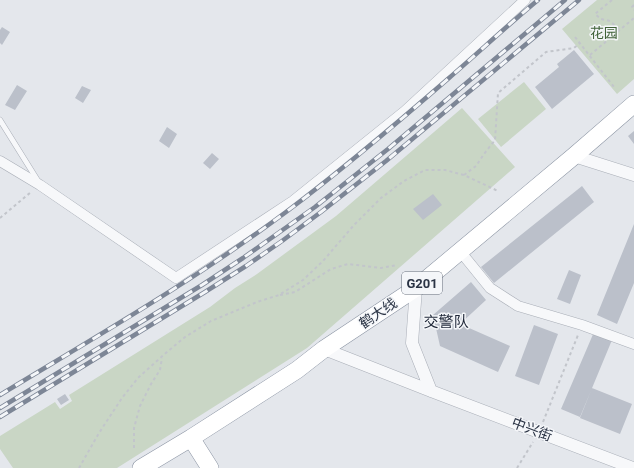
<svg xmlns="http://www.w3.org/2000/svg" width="634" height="468" viewBox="0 0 634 468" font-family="Roboto,'Noto Sans SC',sans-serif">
  <rect width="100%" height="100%" fill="#e4e7ec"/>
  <path fill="#c9d6c5" d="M597,0H634V79L617,94L562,29Z
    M524,82L546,109L501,147L478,119Z
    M462,108L515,167L307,348L117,468H13L0,449V436L55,402L60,409L72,401L69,395L210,307L235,288L257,274L336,216Z"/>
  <path fill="#bbc0ca" d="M2,27L10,32L2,45L0,43V30Z
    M574,50L594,74L552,109L535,87L559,67L557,64Z
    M17,85L27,91L15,110L5,105Z
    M82,86L91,90L83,103L75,98Z
    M167,127L177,134L169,148L159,141Z
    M634,131V144L628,136Z
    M212,153L219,159L210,169L203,163Z
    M582,186L594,202L494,283L481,267Z
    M433,194L442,205L423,220L413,209Z
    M634,224V283L617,324L597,315Z
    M569,270L581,275L570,304L557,299Z
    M471,282L486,300L460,324L510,346L498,372L440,346L433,315Z
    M534,325L558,334L539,385L515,376Z
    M594,332L612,340L580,417L561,409Z
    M592,388L632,404L620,434L580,418Z
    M65,394L69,400L61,405L57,399Z"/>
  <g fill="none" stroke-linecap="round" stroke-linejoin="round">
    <g stroke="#a9aeb7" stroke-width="6">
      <path id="service" d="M0,120L38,181"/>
    </g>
    <g stroke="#a9aeb7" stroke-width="11">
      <path id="minor" d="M0,161L40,185L176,278L293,201L405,111L525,0
        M460,251L490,288L518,306L582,325L634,344"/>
    </g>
    <g stroke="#a9aeb7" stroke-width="13">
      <path id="tertiary" d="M574,156L634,175
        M416,288L412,343L431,391
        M324,349L431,391L633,468"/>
    </g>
    <g stroke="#8b94a3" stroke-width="18">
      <path id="trunk" d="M191,438L210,468
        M141,468L191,438L297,370L324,349L416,288L574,156L634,104"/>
    </g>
    <path stroke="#c2c5cb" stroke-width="2" stroke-dasharray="3 3" stroke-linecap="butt" d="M612,0L595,14L601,19L610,21L620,30
      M634,5L632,7L634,10
      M575,37L614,87
      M590,55L634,18
      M464,175L476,166L484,154L495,140L498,93L546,52L574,48L580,43
      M0,218L31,192
      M280,295L295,292L331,269L348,264L381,268L397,265
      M543,422L578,335
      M134,448V428L140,406L151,384L160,370L162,358
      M79,468L99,433L122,398L138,378L167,352L185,337L211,321L257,302L279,295L303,280L323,261L354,225L381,198L404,181L425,170H445L464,175L498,191
      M517,468L533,442"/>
    <use href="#service" stroke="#f7f8fa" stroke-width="5"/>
    <use href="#minor" stroke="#f7f8fa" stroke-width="10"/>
    <use href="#tertiary" stroke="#f7f8fa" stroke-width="12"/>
    <use href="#trunk" stroke="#fff" stroke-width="17"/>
    <g stroke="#7d8696" stroke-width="4.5">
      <path id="rail" d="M0,395C97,336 195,280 286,212C342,170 396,124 449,78C479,52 508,25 538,0
        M0,408L202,285L243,258L315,207L388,149L565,0
        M0,417L205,292L246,266L282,241L321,212L386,161L579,0"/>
    </g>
    <use href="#rail" stroke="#f4f6f9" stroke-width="3" stroke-dasharray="9" stroke-linecap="butt"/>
  </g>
  <g text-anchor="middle" stroke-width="3" stroke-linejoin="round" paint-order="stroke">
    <rect fill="#f4f6f9" stroke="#676e7b" stroke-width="1" x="402" y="272" width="40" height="22" rx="3"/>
    <g font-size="13" font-weight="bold" fill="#2b3445">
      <text x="422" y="288">G201</text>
    </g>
    <g font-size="14" fill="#3f6138" stroke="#f4f6f9">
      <text x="604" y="38">花园</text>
    </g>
    <g font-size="14" fill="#2b3445" stroke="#f4f6f9">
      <text transform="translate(378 313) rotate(-34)" y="5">鹤大线</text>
      <text transform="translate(532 429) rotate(21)" y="5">中兴街</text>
    </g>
    <g font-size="15" fill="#1d2536" stroke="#f4f6f9">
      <text x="446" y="327">交警队</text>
    </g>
  </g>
</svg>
